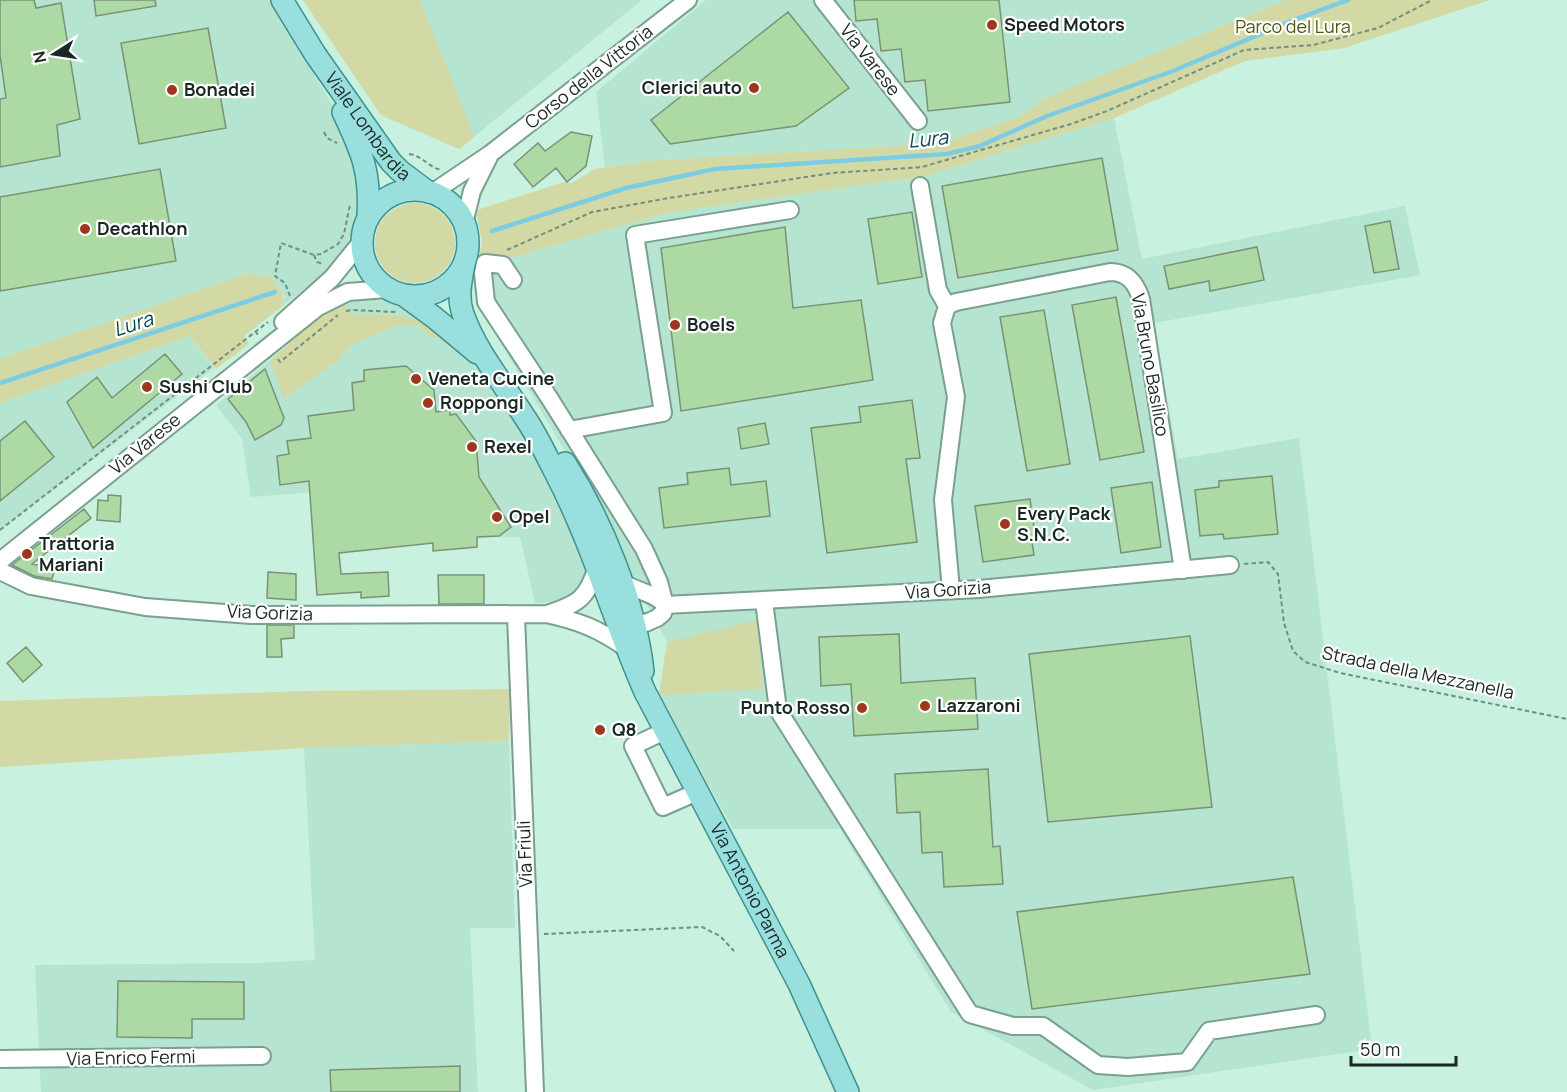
<svg xmlns="http://www.w3.org/2000/svg" width="1567" height="1092" viewBox="0 0 1567 1092" font-family="Manrope,sans-serif">
  <rect width="100%" height="100%" fill="#c9f1df"/>
  <path fill="#b5e4d0" d="M0,0H271L341,120L354,148L360,203L344,257L284,305V295L281,289L269,276L249,273L0,359Z
    M303,0H642L459,149L381,115Z
    M706,0H1286L1047,97L1019,117L941,143L646,161L605,167L596,92Z
    M1114,118L1142,259L1405,206L1420,275L1154,323L1178,459L1299,438L1372,1049L1093,1090L951,1012L840,829H733L659,695L667,642L567,454L479,307V260L510,258L667,213L925,176Z
    M369,297L416,310L440,328L482,370L549,470L587,562L586,581L573,596L561,602L535,603L520,537H477V547L433,551L432,543L359,551L352,489L251,497L242,439L216,405L288,345L325,311L345,301Z
    M190,336L214,368L0,530V403Z
    M509,741L515,928H470L478,1092H41L35,965L255,963L315,960L304,748Z"/>
  <path fill="#d3d9a5" d="M303,0H420L474,137L459,149L381,115Z
    M1286,0H1490L1344,48L1245,61L1114,118L925,176L667,213L510,258L479,260L482,242L476,212L480,209L564,182L571,183L595,169L646,161L941,143L1019,117L1047,97Z
    M375 243a40 40 0 1 1 80 0a40 40 0 1 1-80 0Z
    M249,273L269,276C278,285 284,291 284,305L244,336L249,344L216,369L190,336L0,403V359Z
    M345,301L347,309L353,315C381,313 421,311 439,337L429,338L424,329L414,325L396,326L351,345L337,361L284,399L270,361L325,311Z
    M757,620L763,689L659,695L667,642Z
    M510,689L509,741L304,748L0,767V701L306,691Z"/>
  <g fill="none" stroke-linecap="round" stroke-linejoin="round">
    <path stroke="#7ccce4" stroke-width="4.5" d="M492,231L626,188L715,169L947,154L980,146L1047,116L1173,71L1291,21L1348,0
      M0,383L275,292"/>
  </g>
  <path fill="#add9a4" stroke="#7b9176" stroke-width="1.5" d="M0,0H34L36,8L61,3L80,119L57,125L60,156L0,167V99L6,98L0,55Z
    M94,0H155L156,6L96,16Z
    M854,0H999L1010,102L928,111L925,80L905,82L901,49L881,51L877,19L856,21Z
    M788,12L849,88L796,126L670,144L651,120Z
    M208,28L226,128L139,144L121,43Z
    M571,132L592,136L586,166L567,182L556,168L533,187L514,164L538,143L545,151Z
    M1102,158L1118,250L958,278L942,186Z
    M160,169L176,261L0,291V197Z
    M912,212L922,277L878,284L868,219Z
    M1390,221L1399,269L1374,273L1365,226Z
    M785,227L793,308L861,300L873,380L681,411L661,248Z
    M1257,247L1264,280L1210,291L1209,281L1169,289L1164,266Z
    M1116,297L1144,452L1100,460L1072,305Z
    M1044,310L1070,464L1027,471L1000,317Z
    M165,354L182,374L93,448L67,402L97,377L112,398Z
    M406,366L434,390L436,412L450,410V415L456,414L476,441L479,477L511,527L499,536L477,537V547L433,551V543L339,553L341,574L388,572L389,596L361,598V592L317,595L309,481L280,485L277,456L289,454L287,441L311,438L308,416L354,410L352,383L364,381V370Z
    M265,369L284,418L281,425L255,440L246,422L228,399Z
    M912,400L920,458L906,459L917,542L827,553L811,428L861,422L859,407Z
    M25,421L54,457L0,501V441Z
    M765,423L769,444L741,449L738,428Z
    M729,468L731,485L766,481L770,516L664,528L659,488L688,484L687,473Z
    M1272,476L1278,534L1224,539L1223,534L1200,536L1195,490L1219,487V481Z
    M1152,482L1161,547L1121,553L1111,488Z
    M108,495L121,496L120,522L97,520L98,500L108,501Z
    M1030,499L1036,541L1032,542L1034,555L983,562L975,506Z
    M84,509L91,518L32,564L55,568L52,579L34,576L12,565Z
    M268,572L296,574V600L267,598Z
    M438,575H484V604H439Z
    M267,625H294V638L281,639L282,657H267Z
    M899,634L901,683L975,678L978,729L854,736L851,684L821,686L819,637Z
    M1190,636L1212,807L1048,822L1029,654Z
    M26,647L42,665L23,682L7,663Z
    M988,769L993,847L1000,846L1003,884L944,887L942,852L922,853L920,812L897,813L895,774Z
    M1293,877L1310,974L1032,1009L1017,912Z
    M118,981L244,982V1019H192V1038L117,1037Z
    M460,1066V1092H331L330,1070Z"/>
  <g fill="none" stroke-linecap="round" stroke-linejoin="round">
    <g stroke="#7aa08f" stroke-width="20">
      <path id="minor" d="M823,0L918,121
        M920,186L938,290L947,306
        M432,193L490,154L688,0
        M464,223L472,191L489,157
        M513,280L503,265L485,263L483,273L486,302L550,399L644,549L659,582L665,605L663,613L657,618L646,623L635,622L624,614
        M947,306L956,302L1110,272C1128,272 1136,283 1141,299L1183,570
        M947,306L942,323L956,397L943,500L951,590
        M283,322L332,278L362,241
        M569,430L663,413L635,235L790,210
        M0,561L318,307L348,292L387,289
        M0,571L31,586L145,607L251,615L546,614C579,621 599,629 626,648
        M620,580C633,592 654,591 665,605L979,589L1230,565
        M764,601L778,710L970,1014L1013,1026H1043L1098,1065L1128,1067L1187,1062L1209,1031L1316,1015
        M547,614C578,604 587,599 597,567L601,570
        M516,616L535,1092
        M665,731L633,746L663,807L697,792
        M0,1059L262,1056"/>
    </g>
    <g stroke="#40918d" stroke-width="24">
      <g id="major">
        <path id="s1" d="M282,0L315,54L391,162L400,171L428,192"/>
        <path d="M343,112C362,152 371,172 368,218"/>
        <circle cx="415" cy="243" r="53"/>
        <path id="s2" d="M464,264C461,281 457,297 463,314C476,351 503,383 524,416C536,433 545,453 555,472C592,543 613,619 645,692L799,984L848,1092"/>
        <path d="M405,296L435,318L477,353"/>
        <path d="M565,463C602,521 635,601 643,671"/>
      </g>
    </g>
    <path stroke="#728d81" stroke-width="2" stroke-dasharray="4.5 3" stroke-linecap="butt" d="M324,132L327,138L337,143
      M409,154C423,156 428,167 441,170
      M507,250L592,212L669,198L832,173L922,167L1071,124L1107,111L1244,50L1313,45L1378,28L1432,0
      M314,255L317,262L324,264
      M290,296L285,283L275,276L281,243L314,255L321,254L338,244L344,234L350,205
      M346,311L352,310L396,312
      M255,331L259,336
      M278,359L280,362L338,315
      M0,530L268,322
      M1244,564L1268,562L1278,574L1284,623L1293,651L1305,662L1340,673L1567,719
      M544,934L702,927L720,936L734,951"/>
    <use href="#minor" stroke="#fff" stroke-width="16"/>
    <use href="#major" stroke="#99dfdd" stroke-width="21"/>
  </g>
  <g fill="#9f371e" stroke="#fff" stroke-width="2">
    <circle cx="992" cy="25" r="6"/>
    <circle cx="754" cy="88" r="6"/>
    <circle cx="172" cy="90" r="6"/>
    <circle cx="85" cy="229" r="6"/>
    <circle cx="675" cy="325" r="6"/>
    <circle cx="416" cy="379" r="6"/>
    <circle cx="147" cy="387" r="6"/>
    <circle cx="428" cy="403" r="6"/>
    <circle cx="472" cy="447" r="6"/>
    <circle cx="497" cy="517" r="6"/>
    <circle cx="1005" cy="524" r="6"/>
    <circle cx="27" cy="554" r="6"/>
    <circle cx="925" cy="706" r="6"/>
    <circle cx="862" cy="708" r="6"/>
    <circle cx="600" cy="730" r="6"/>
  </g>
  <g text-anchor="middle" stroke-width="4.5" stroke-linejoin="round" paint-order="stroke">
    <g font-size="18" font-weight="bold" fill="#192822" stroke="#fff" text-anchor="start">
      <text x="1004" y="31">Speed Motors</text>
      <text x="742" y="94" text-anchor="end">Clerici auto</text>
      <text x="184" y="96">Bonadei</text>
      <text x="97" y="235">Decathlon</text>
      <text x="687" y="331">Boels</text>
      <text x="428" y="385">Veneta Cucine</text>
      <text x="159" y="393">Sushi Club</text>
      <text x="440" y="409">Roppongi</text>
      <text x="484" y="453">Rexel</text>
      <text x="1017" y="520">Every Pack<tspan x="1017" dy="21">S.N.C.</tspan></text>
      <text x="509" y="523">Opel</text>
      <text x="39" y="550">Trattoria<tspan x="39" dy="21">Mariani</tspan></text>
      <text x="937" y="712">Lazzaroni</text>
      <text x="850" y="714" text-anchor="end">Punto Rosso</text>
      <text x="612" y="736">Q8</text>
    </g>
    <g font-size="18" fill="#52570c" stroke="#fff">
      <text x="1293" y="33">Parco del Lura</text>
    </g>
    <g font-size="18" fill="#192822" stroke="#fff">
      <text transform="translate(870 60) rotate(52)" y="6">Via Varese</text>
      <text transform="translate(589 77) rotate(-38)" y="6">Corso della Vittoria</text>
      <text dy="6" stroke="none"><textPath href="#s1" startOffset="153">Viale Lombardia</textPath></text>
      <text transform="translate(1150 365) rotate(80)" y="6">Via Bruno Basilico</text>
      <text transform="translate(145 444) rotate(-39)" y="6">Via Varese</text>
      <text transform="translate(948 590) rotate(-4)" y="6">Via Gorizia</text>
      <text transform="translate(270 613) rotate(2)" y="6">Via Gorizia</text>
      <text transform="translate(1418 673) rotate(12)" y="6">Strada della Mezzanella</text>
      <text transform="translate(525 854) rotate(-92)" y="6">Via Friuli</text>
      <text dy="6" stroke="none"><textPath href="#s2" startOffset="696">Via Antonio Parma</textPath></text>
      <text transform="translate(131 1058) rotate(-1)" y="6">Via Enrico Fermi</text>
    </g>
    <g font-size="20" font-style="italic" fill="#004a5b" stroke="#fff">
      <text transform="translate(928 139) rotate(-6)" y="7">Lura</text>
      <text transform="translate(133 324) rotate(-18)" y="7">Lura</text>
    </g>
  </g>
  <g transform="translate(54 54) rotate(258)" stroke="#ffffff" stroke-width="4.5" paint-order="stroke">
  <path d="M0-4.5L10 22L0 15L-10 22Z" fill="#192822"/>
  <text y="-9" font-size="16" font-weight="bold" text-anchor="middle" fill="#192822">N</text>
  </g>
  <path d="M1351 1056v9h105v-9" fill="none" stroke="#192822" stroke-width="3"/>
  <text x="1360" y="1056" font-size="18" fill="#192822" stroke="#ffffff" stroke-width="4.5" paint-order="stroke">50 m</text>
</svg>
